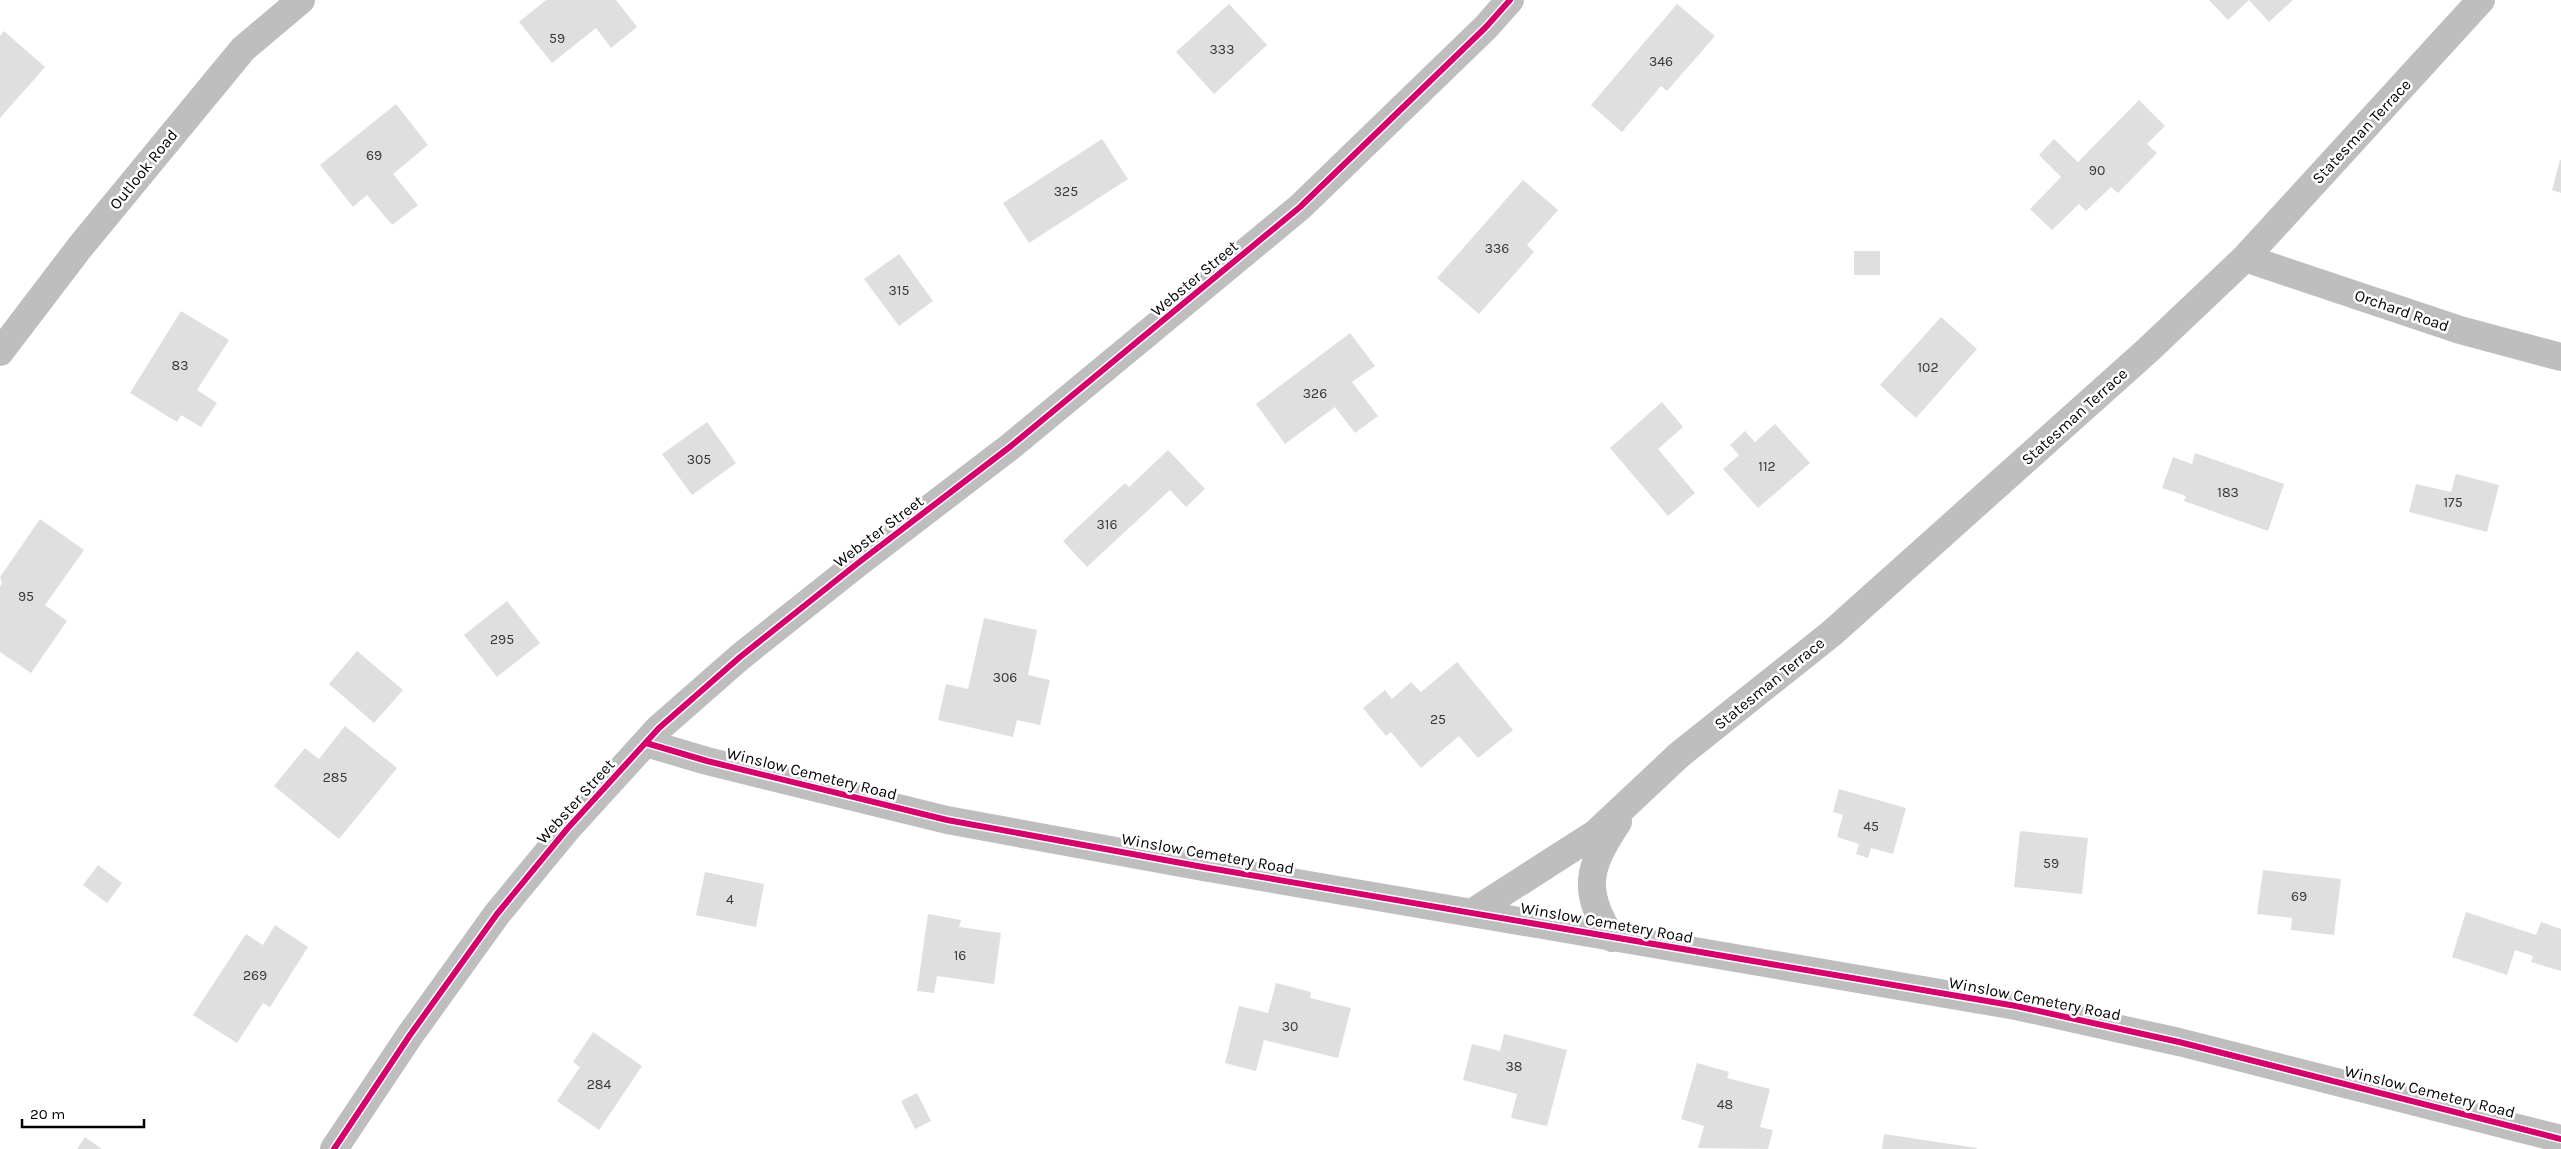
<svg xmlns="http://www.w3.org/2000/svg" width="2561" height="1149" viewBox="0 0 2561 1149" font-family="Karla,sans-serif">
  <rect width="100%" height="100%" fill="#fff"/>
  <path fill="#dfdfdf" d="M546,0H616L637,27L611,48L596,28L552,63L519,22Z
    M2209,0H2293L2269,22L2249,0L2228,20Z
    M1229,4L1267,45L1214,94L1176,52Z
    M1677,4L1715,36L1667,91L1661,86L1622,132L1591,105Z
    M4,31L45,67L0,118V36Z
    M2139,100L2165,126L2147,144L2157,153L2118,193L2111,187L2086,211L2079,204L2052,230L2030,209L2061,177L2039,155L2054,139L2078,162Z
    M396,104L428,145L393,174L418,205L392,225L367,195L353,207L320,165Z
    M1102,139L1128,179L1029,243L1003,203Z
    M2560,160H2561V193L2552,190Z
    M1523,180L1558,210L1527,245L1534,252L1479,314L1437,278Z
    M1854,251H1880V275H1854Z
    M899,254L933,301L899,326L864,279Z
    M181,311L229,340L197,390L217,403L201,427L181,415L177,422L130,393Z
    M1941,317L1977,349L1916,418L1880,385Z
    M1350,333L1375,366L1352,382L1378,416L1355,433L1335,407L1285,444L1256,404Z
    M1662,402L1683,427L1658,449L1695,493L1668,516L1610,448Z
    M707,422L736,463L692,495L662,454Z
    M1775,424L1810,463L1758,508L1723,469L1739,455L1730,445L1745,431L1755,442Z
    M1168,450L1205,489L1186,507L1170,490L1087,567L1063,541L1125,483L1129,487Z
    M2195,453L2284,484L2268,531L2184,501L2186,496L2162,488L2173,457L2192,464Z
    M2456,474L2499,485L2487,532L2409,512L2416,484L2451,492Z
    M40,519L84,550L45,605L67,621L31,673L0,652V587L2,583L0,577Z
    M507,601L540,643L497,677L464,635Z
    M984,618L1037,630L1028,675L1050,680L1040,725L1017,720L1013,737L938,720L946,684L968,689Z
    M357,651L403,690L374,723L329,684Z
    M1457,662L1513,730L1478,758L1459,736L1421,768L1391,732L1386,736L1363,708L1385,690L1392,699L1411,682L1421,692Z
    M345,726L397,768L339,839L274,786L305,748L319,759Z
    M1839,789L1906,808L1893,854L1871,848L1868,858L1856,854L1859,844L1837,837L1843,815L1833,812Z
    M2020,831L2088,838L2082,894L2014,887Z
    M98,865L122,883L107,903L83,885Z
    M2263,870L2341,879L2334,935L2291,930L2292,918L2257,914Z
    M705,872L764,884L756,927L696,915Z
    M2466,912L2536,935L2541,922L2561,929V971L2531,962L2533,956L2515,950L2507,975L2452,957Z
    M928,914L961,920L959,927L1001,933L994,984L937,976L934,993L917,991Z
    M275,925L308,947L270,1007L263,1003L237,1043L193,1015L246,934L263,945Z
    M1276,983L1311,992L1310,998L1351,1008L1338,1058L1264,1040L1256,1071L1225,1063L1239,1006L1268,1013Z
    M593,1032L642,1066L599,1130L557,1101L580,1067L573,1062Z
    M1504,1034L1567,1050L1547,1126L1511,1118L1517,1094L1463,1080L1472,1044L1500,1051Z
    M1697,1063L1729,1072L1727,1078L1770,1089L1760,1127L1773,1130L1768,1149L1698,1148L1704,1126L1681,1119Z
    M917,1093L931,1121L915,1129L901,1101Z
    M1884,1134L1977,1148V1149H1882Z
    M85,1137L102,1149H77Z"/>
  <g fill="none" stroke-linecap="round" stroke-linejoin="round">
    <path stroke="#bebebe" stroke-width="28" d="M2245,258L2460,330L2561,357
      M0,352L80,247L243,49L301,0
      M646,743L707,761L947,820L1203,867L2016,1006L2179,1042L2561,1139
      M1473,912L1596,833L1679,755L1832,633L2148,350L2245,258L2481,0
      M1612,938C1581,890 1588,867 1618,822
      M334,1149L410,1035L497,914L567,829L659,728L740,657L858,563L1011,446L1300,207L1486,27L1510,0"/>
    <g stroke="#fff" stroke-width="9">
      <path id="cycleway" d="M646,743L707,761L947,820L1203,867L2016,1006L2179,1042L2561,1139
        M334,1149L410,1035L497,914L567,829L659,728L740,657L858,563L1011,446L1300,207L1486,27L1510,0"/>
    </g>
    <use href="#cycleway" stroke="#d6006c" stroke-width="6"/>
  </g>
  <g text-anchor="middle" stroke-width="5" stroke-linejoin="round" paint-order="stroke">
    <g font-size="14" fill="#383838">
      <text x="557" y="43">59</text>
      <text x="1222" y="54">333</text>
      <text x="1661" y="66">346</text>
      <text x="374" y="160">69</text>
      <text x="2097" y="175">90</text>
      <text x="1066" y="196">325</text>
      <text x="1497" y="253">336</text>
      <text x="899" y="295">315</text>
      <text x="180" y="370">83</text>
      <text x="1928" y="372">102</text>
      <text x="1315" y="398">326</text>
      <text x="699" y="464">305</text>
      <text x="1767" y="471">112</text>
      <text x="2228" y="497">183</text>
      <text x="2453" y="507">175</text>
      <text x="1107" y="529">316</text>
      <text x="26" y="601">95</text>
      <text x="502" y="644">295</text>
      <text x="1005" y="682">306</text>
      <text x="1438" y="724">25</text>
      <text x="335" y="782">285</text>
      <text x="1871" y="831">45</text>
      <text x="2051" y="868">59</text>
      <text x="2299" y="901">69</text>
      <text x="730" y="904">4</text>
      <text x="960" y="960">16</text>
      <text x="255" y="980">269</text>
      <text x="1290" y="1031">30</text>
      <text x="1514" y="1071">38</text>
      <text x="599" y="1089">284</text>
      <text x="1725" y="1109">48</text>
    </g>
    <g font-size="16" fill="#000" stroke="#fff">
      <text transform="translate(2361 131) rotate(-47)" y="6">Statesman Terrace</text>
      <text transform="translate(143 169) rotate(-51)" y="6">Outlook Road</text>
      <text transform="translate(1194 278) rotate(-40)" y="6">Webster Street</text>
      <text transform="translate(2402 310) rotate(19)" y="6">Orchard Road</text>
      <text transform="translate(2074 416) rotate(-42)" y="6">Statesman Terrace</text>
      <text transform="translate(878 531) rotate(-37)" y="6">Webster Street</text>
      <text transform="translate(1769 683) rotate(-39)" y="6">Statesman Terrace</text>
      <text transform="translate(812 773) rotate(14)" y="6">Winslow Cemetery Road</text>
      <text transform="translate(575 801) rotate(-48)" y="6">Webster Street</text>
      <text transform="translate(1208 853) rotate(10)" y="6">Winslow Cemetery Road</text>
      <text transform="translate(1607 922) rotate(10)" y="6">Winslow Cemetery Road</text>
      <text transform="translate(2035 998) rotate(11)" y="6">Winslow Cemetery Road</text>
      <text transform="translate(2430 1091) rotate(14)" y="6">Winslow Cemetery Road</text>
    </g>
  </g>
  <path d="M22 1119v8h122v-8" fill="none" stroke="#000000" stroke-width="2.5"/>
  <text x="30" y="1119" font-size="15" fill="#000000" stroke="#ffffff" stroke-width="4" paint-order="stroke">20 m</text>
</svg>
